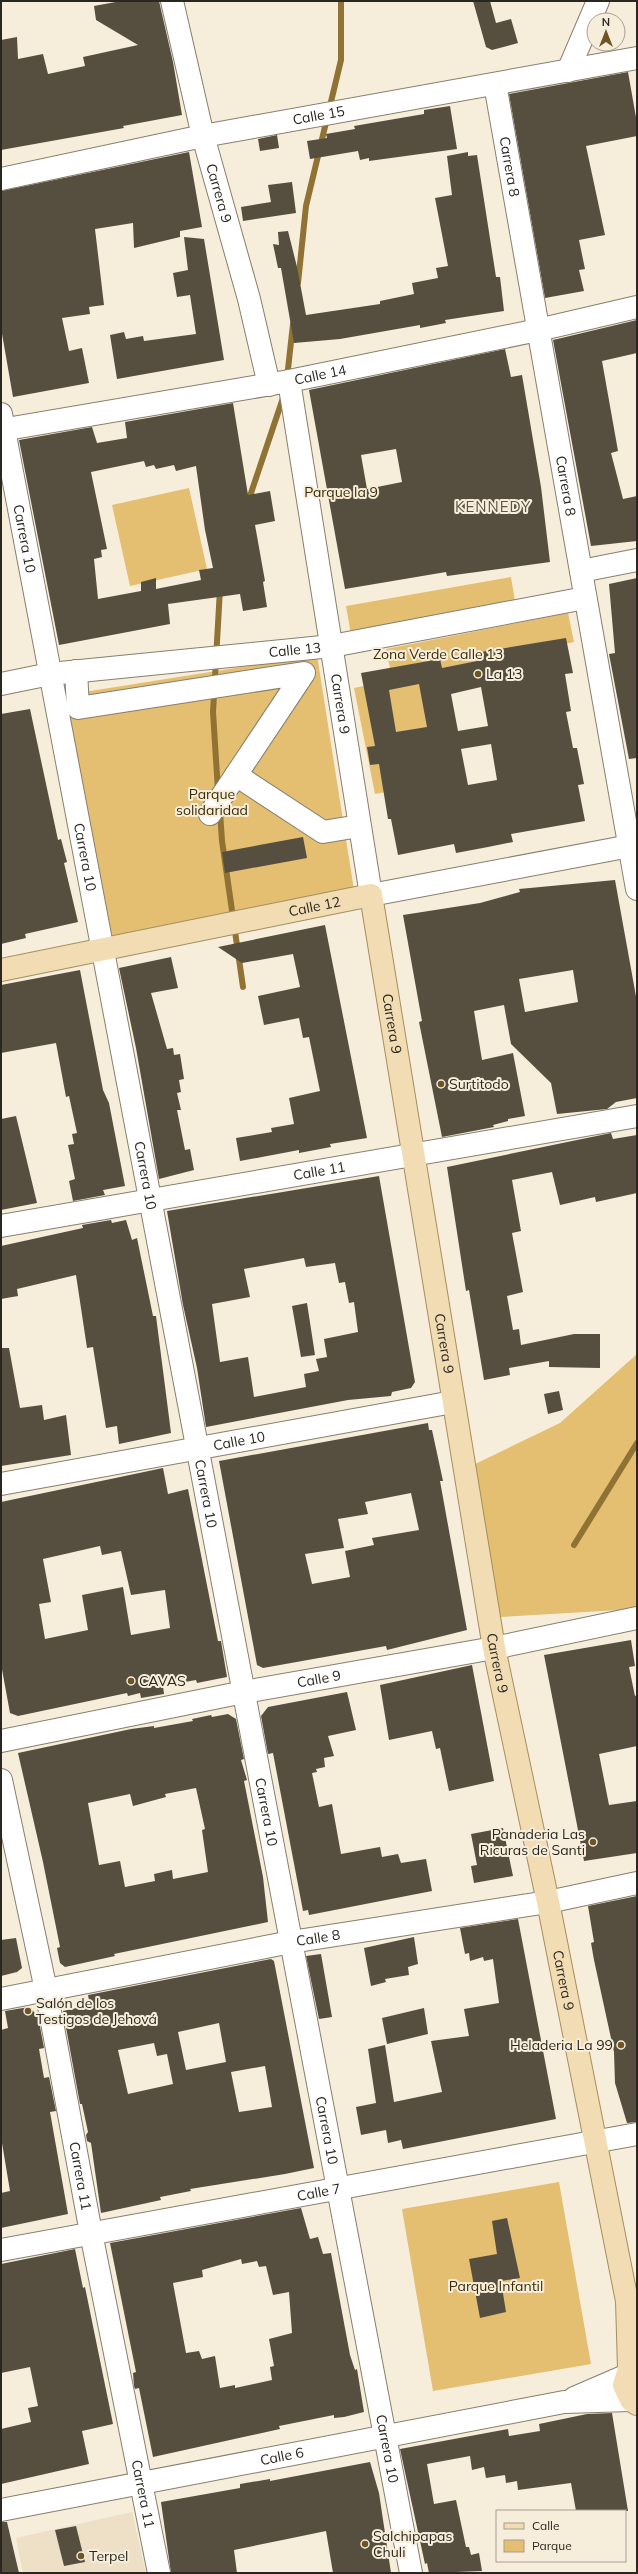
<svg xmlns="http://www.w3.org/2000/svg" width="638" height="2574" viewBox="0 0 638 2574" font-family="Mulish,sans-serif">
  <rect width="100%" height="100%" fill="#f7eddb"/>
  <path fill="#ede0c7" d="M132,2512L146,2573H23L16,2538Z"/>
  <path fill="#e4be71" d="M189,488L207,569L130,586L112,505Z
    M511,577L516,607L351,635L346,606Z
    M568,613L574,642L392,678L386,649Z
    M317,655L357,909L110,947L65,695Z
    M418,675L439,782L375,794L354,688Z
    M637,1354V1609L500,1617L471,1466L560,1423Z
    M559,2182L591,2364L433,2391L402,2209Z"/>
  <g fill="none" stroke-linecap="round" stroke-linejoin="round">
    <path stroke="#907334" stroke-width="6" d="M298,283L306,206L341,60V1
      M287,378L293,324
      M248,502L284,395
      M218,791L213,712L220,589
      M220,812L222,841L243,987
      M574,1545L637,1443"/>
  </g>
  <path fill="#564f3f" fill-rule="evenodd" d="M121,1H159L173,62L182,115L123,126L124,128L1,150V40L17,37L18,59L43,54L48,74L85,66L83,57L138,45L96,20L94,6Z
    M473,1H490L496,23L511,19L518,43L492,50L486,47Z
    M628,72L637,123V136L586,146L605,235L579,240L585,269L579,270L584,291L545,298L509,94Z
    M450,106L457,149L369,161V158L360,160L358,151L310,159L307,141L327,138L326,134L355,129L354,126L424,114V110Z
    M277,135L279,148L260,151L258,139Z
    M189,152L202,227L180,231V237L134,248L133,223L95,229L104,305L89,307L90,314L62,318L69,351L82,348L89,383L13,397L1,328V191Z
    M468,152V156L477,155L496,277H500L504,311L445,320L446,323L420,328V325L340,339L294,343L281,268H278L273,244L279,245L278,232L288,231L297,267L306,315L380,304V301L414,294L412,283L438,278L436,268L448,266L435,198L452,195L447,156Z
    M292,182L296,213L243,221L241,207L271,202L268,185Z
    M184,237L204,239L224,360L117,379L110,335L124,332L126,339L143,336L144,341L196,334L190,295L177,297L173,273L188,270Z
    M637,320V353L602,361L618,451L611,453L623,499L637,496V541L591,546L553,340Z
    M505,349L511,377L522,375L541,487L550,562L447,576L446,572L345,589L309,390ZM396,449L402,482L367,489L361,455Z
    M233,403L248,495L270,491L275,521L255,525L265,581L263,582L267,607L243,611L240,594L168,604L170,624L59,645L19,440L92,427L97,443L127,438L125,422ZM144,461L146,467L154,465L156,469L174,465L176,471L196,466L205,530L213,568L199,570L201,580L156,589V578L141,582V591L98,599L94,559L102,557L101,550L107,549L91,472Z
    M637,578V758L629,759L609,654L615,653L609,584Z
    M566,638L573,673L565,674L571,711L566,712L573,748H577L584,784L578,785L585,821L511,834L513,842L488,847L456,853L454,844L398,855L391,819H388L379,764L370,765L367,747L375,746L361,673L440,659L442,668L482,660L481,652ZM419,684L427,727L396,732L389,690ZM481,687L488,726L458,731L451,694ZM491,744L497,780L468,785L461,749Z
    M30,709L58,840L61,839L67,862L64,863L78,922L25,934L26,938L1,944V714Z
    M303,837L307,858L225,873L222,852Z
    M615,880L637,1002V1098L616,1102L607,1109L557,1114L551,1083L511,1044L504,1005L474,1011L482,1060L513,1053L525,1116L508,1119V1121L493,1125L494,1127L442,1137L419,1022L422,1021L403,915L480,903L520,892L519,889ZM573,970L578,1002L525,1012L519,979Z
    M325,925L367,1138L330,1144L331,1147L299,1153V1150L240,1161L236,1138L272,1132L271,1128L294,1124L289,1098L320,1091L309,1037L303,1038L299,1018L264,1025L258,996L300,987L293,954L242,963L218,947Z
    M171,957L178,988L151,993L167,1049L173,1048L174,1055L180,1054L184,1079L179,1080L181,1092L177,1093L181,1110H177L185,1150L190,1149L194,1170L159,1179L136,1048L119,968Z
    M80,970L103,1090L109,1103L125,1186L103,1190L105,1195L73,1201L69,1181L75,1179L68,1145L74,1144L72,1134L77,1133L69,1096L66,1097L56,1043L1,1053V985Z
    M16,1116L37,1203L1,1210V1119Z
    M611,1133L613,1139L637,1135V1193L596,1202L595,1197L560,1205L552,1172L512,1180L521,1231L512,1233L523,1292L507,1296L513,1330L519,1329L521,1345L574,1334H600V1368L549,1367V1361L509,1368L510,1375L484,1380L469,1290L466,1291L447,1167Z
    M379,1176L415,1382L411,1388L392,1392L391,1396L348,1400L206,1427L197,1368L183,1305L167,1211ZM304,1258L306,1267L335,1263L339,1283L345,1282L349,1303L354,1302L358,1332L324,1339L327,1357L316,1359L319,1371L304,1374L306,1387L254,1397L248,1357L220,1362L212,1304L250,1297L244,1269Z
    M111,1220L112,1223L126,1220L132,1240L137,1238L153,1316H156L171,1433L119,1444L117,1426L106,1428L93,1347L87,1348L76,1275L17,1289L18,1296L1,1299V1246L83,1228L82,1225Z
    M307,1303L315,1355L301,1357L292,1306Z
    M1,1348H9L20,1408L42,1405L44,1420L66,1415L71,1455L1,1466Z
    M559,1391L563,1410L548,1414L544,1394Z
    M428,1423L429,1430H432L443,1481H440L467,1630L387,1650L386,1646L263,1668L257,1665L219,1461ZM411,1493L419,1530L372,1538L374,1545L345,1551L350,1577L312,1584L305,1554L344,1548L338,1519L368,1514L365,1502Z
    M163,1468L168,1494L188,1489L218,1641H221L227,1677L197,1683L196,1680L163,1686L164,1694L141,1698L140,1693L128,1696L127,1693L18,1716L10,1713L1,1664V1502ZM100,1546L102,1555L121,1551L131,1595L165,1590L170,1628L131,1635L123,1587L82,1595L88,1630L45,1639L39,1604L51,1602L43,1559Z
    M631,1640L635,1666L629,1667L635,1696L637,1695V1746L599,1754L609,1805L637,1801V1853L584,1861L544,1655Z
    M472,1665L494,1781L449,1791L440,1748L436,1749L432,1731L389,1740L380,1685Z
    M347,1692L356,1730L328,1736L334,1756L324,1758L325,1767L316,1769L317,1772L312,1773L319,1807L332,1804L341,1854L380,1847L382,1857L398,1854L401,1863L426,1859L432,1891L309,1915L308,1910L303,1911L273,1753L268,1754L261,1716L268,1707Z
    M228,1714L236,1719L244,1759L241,1760L247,1780L244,1781L263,1877L268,1922L114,1954L115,1956L65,1967L60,1963L57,1948L60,1947L43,1862L18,1753L131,1729L154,1726V1728L193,1721L192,1719L211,1715L212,1717ZM196,1788L205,1829L202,1830L208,1872L173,1879L172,1870L154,1874L155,1881L125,1887L120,1861L99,1865L88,1803L130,1794L133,1806L166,1797L165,1794Z
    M503,1828L513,1876L474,1883L471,1866L477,1865L471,1834Z
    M637,1896V2122L627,2123L615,2083L614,2052L594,1960L591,1943L594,1942L588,1906Z
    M518,1919L556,2119L403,2149L401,2140L388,2143L386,2130L361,2135L356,2107L376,2103L368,2049L385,2045L394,2102L442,2092L431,2041L469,2036L464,2009L499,2003L493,1959L484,1961L483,1957L470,1961L469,1953L465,1954L460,1928Z
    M414,1937L418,1964L408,1967L409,1975L385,1979L386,1982L371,1986L364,1948Z
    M16,1938L22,1968L17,1972L1,1976V1940Z
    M321,1954L332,2017L319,2019L306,1956Z
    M271,1959L274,1961L314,2168L285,2174L190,2189L191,2191L160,2197L161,2200L101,2213L91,2143L87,2141L86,2135L88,2132L82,2104H80L63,2011L90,2005L88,1995ZM219,2023L226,2062L186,2070L178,2032ZM154,2043L157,2056L167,2054L173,2084L128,2094L118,2050ZM265,2066L272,2107L239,2112L231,2072Z
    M29,2007L38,2016L44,2048L39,2049L44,2078L49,2077L56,2111L50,2112L68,2214L1,2228V2193L10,2191L1,2137V2030L8,2028L5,2011Z
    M424,2008L428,2034L387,2044L382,2018Z
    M301,2208L310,2239L318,2237L323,2254L331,2253L350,2355L355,2370L357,2369L364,2412L344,2417L334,2418V2415L279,2426L280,2429L153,2457L139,2388L135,2389L134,2386L133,2373L136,2372L110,2243ZM241,2259L242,2264L257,2261L259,2267L266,2266L273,2295L289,2292L292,2333L269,2339L274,2366L270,2367L272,2380L235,2388V2385L220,2388L215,2356L202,2359L199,2351L186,2353L173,2283L203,2277L202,2270Z
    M507,2218L520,2278L501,2281L506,2312L480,2318L469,2259L497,2254L492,2221Z
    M75,2249L83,2288L85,2287L113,2424L82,2431L89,2464L1,2484V2429L31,2422L28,2408L38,2406L30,2367L1,2373V2264Z
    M612,2413L628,2511H576L571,2483L518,2490L517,2481L506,2483L505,2475L486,2478L484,2467L472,2470L470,2456L427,2464L434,2504L456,2500L466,2547H469L471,2555L479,2553L482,2571L429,2573L427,2563L425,2564L400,2449L508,2429L509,2436L540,2431L539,2424L587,2414Z
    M370,2462L379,2493L391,2573H333L326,2531L234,2550L237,2573H171L161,2502L240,2488V2484L270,2479V2481Z
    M1,2522H7L19,2573H1Z
    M76,2526L85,2562L64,2566L55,2530Z"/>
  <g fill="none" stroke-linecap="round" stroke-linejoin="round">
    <g stroke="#877e6e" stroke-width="24">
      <g id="minor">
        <path id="s1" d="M172,1L203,136L249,299L269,385"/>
        <path d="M568,71L598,1"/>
        <path id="s2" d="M495,84L637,889"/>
        <path id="s3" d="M1,179L203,136L637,58"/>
        <path id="s4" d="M289,381L371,895L630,846L637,836"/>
        <path id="s5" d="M1,414L411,2573"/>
        <path id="s6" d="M1,430L289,381L538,330L637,307"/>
        <path d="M581,571L637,560"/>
        <path d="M76,671L78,708L304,673L210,814"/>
        <path id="s7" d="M1,684L50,674L332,646L585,598"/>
        <path d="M236,775L323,832L359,826"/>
        <path id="s8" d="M1,1226L637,1116"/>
        <path id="s9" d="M1,1484L453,1402"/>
        <path id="s10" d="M1,1741L244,1692L494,1648L637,1618"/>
        <path id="s11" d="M1,1780L46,1990L91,2233L159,2573"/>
        <path id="s12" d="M1,1999L291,1942L548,1902L637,1883"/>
        <path id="s13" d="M1,2250L637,2134"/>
        <path d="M574,2398L625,2376"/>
        <path id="s14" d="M1,2510L564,2402L631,2400"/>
      </g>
    </g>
    <g stroke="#a58e5e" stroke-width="24">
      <g id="major">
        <path id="s15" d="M1,970L371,895L494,1648L548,1902L627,2301L629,2369"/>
        <path d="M637,2362L629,2369L624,2385L631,2400L637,2404"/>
      </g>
    </g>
    <use href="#minor" stroke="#fff" stroke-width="22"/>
    <use href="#major" stroke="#f1dcb3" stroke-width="22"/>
  </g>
  <g fill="#6c5525" stroke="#f7eddb" stroke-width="1.5">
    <circle cx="478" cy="674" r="4"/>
    <circle cx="441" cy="1084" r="4"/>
    <circle cx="131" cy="1681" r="4"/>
    <circle cx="593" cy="1842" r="4"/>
    <circle cx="28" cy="2011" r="4"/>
    <circle cx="621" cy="2045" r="4"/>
    <circle cx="365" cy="2544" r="4"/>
    <circle cx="81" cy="2556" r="4"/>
  </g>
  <g text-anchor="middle" stroke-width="4" stroke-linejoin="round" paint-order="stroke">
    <g font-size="14" fill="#2a2720" stroke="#f7eddb">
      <text dy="5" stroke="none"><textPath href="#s3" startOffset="324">Calle 15</textPath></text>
      <text dy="5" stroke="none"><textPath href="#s2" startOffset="84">Carrera 8</textPath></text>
      <text dy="5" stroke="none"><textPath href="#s1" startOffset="198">Carrera 9</textPath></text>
      <text dy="5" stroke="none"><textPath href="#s6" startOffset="324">Calle 14</textPath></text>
      <text dy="5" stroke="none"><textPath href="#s2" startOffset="408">Carrera 8</textPath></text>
      <text dy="5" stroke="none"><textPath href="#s5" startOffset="127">Carrera 10</textPath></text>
      <text dy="5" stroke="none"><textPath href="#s7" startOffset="296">Calle 13</textPath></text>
      <text dy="5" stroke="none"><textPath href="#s4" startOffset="327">Carrera 9</textPath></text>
      <text dy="5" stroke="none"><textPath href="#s5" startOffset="451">Carrera 10</textPath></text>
      <text dy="5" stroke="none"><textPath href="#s15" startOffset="320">Calle 12</textPath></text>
      <text dy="5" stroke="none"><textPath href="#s15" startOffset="508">Carrera 9</textPath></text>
      <text dy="5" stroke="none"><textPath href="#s8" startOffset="323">Calle 11</textPath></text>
      <text dy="5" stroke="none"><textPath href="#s5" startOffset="775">Carrera 10</textPath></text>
      <text dy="5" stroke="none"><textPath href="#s15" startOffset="832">Carrera 9</textPath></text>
      <text dy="5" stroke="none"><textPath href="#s9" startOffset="242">Calle 10</textPath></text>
      <text dy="5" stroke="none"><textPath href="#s5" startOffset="1099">Carrera 10</textPath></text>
      <text dy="5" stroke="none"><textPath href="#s15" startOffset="1156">Carrera 9</textPath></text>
      <text dy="5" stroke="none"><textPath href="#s10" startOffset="324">Calle 9</textPath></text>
      <text dy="5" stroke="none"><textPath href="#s5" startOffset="1423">Carrera 10</textPath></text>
      <text dy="5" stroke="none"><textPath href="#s12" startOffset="323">Calle 8</textPath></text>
      <text dy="5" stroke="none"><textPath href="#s15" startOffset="1480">Carrera 9</textPath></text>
      <text dy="5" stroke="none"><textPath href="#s5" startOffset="1747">Carrera 10</textPath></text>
      <text dy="5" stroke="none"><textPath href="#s11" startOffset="404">Carrera 11</textPath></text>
      <text dy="5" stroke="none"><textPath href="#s13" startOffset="323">Calle 7</textPath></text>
      <text dy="5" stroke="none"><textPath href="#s5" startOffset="2071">Carrera 10</textPath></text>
      <text dy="5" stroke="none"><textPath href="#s14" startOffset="286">Calle 6</textPath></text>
      <text dy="5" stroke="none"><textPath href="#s11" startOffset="728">Carrera 11</textPath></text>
    </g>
    <g font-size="14" fill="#3c2c04" stroke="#f7eddb">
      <text x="341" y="497">Parque la 9</text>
      <text x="438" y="659">Zona Verde Calle 13</text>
      <text x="212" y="799">Parque<tspan x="212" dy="16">solidaridad</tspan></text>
      <text x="496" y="2291">Parque Infantil</text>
    </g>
    <g font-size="14" fill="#2a2720" stroke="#f7eddb" text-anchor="start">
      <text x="486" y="679">La 13</text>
      <text x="449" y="1089">Surtitodo</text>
      <text x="139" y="1686">CAVAS</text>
      <text x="585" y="1839" text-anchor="end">Panaderia Las<tspan x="585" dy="16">Ricuras de Santi</tspan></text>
      <text x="36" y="2008">Salón de los<tspan x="36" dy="16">Testigos de Jehová</tspan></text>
      <text x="613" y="2050" text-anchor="end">Heladeria La 99</text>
      <text x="373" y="2541">Salchipapas<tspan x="373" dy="16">Chuli</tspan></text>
      <text x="89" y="2561">Terpel</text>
    </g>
    <g font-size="15" letter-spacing="1" fill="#5e5647" stroke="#f7eddb">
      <text x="493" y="512">KENNEDY</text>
    </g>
  </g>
  <rect width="638" height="2574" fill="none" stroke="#2a2720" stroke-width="4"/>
  <rect x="496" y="2510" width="130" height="52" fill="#f7eddb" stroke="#a59e90"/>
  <rect x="504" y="2523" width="20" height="6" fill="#f1dcb3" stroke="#a59e90"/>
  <text x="532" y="2530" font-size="12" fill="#2a2720">Calle</text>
  <rect x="504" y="2540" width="20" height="12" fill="#e4be71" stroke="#a59e90"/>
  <text x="532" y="2550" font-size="12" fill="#2a2720">Parque</text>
  <g transform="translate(606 32)"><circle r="19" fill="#f7eddb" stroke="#a59e90"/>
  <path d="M0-3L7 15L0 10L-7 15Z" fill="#6c5525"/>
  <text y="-6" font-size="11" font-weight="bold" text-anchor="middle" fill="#2a2720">N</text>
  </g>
</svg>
